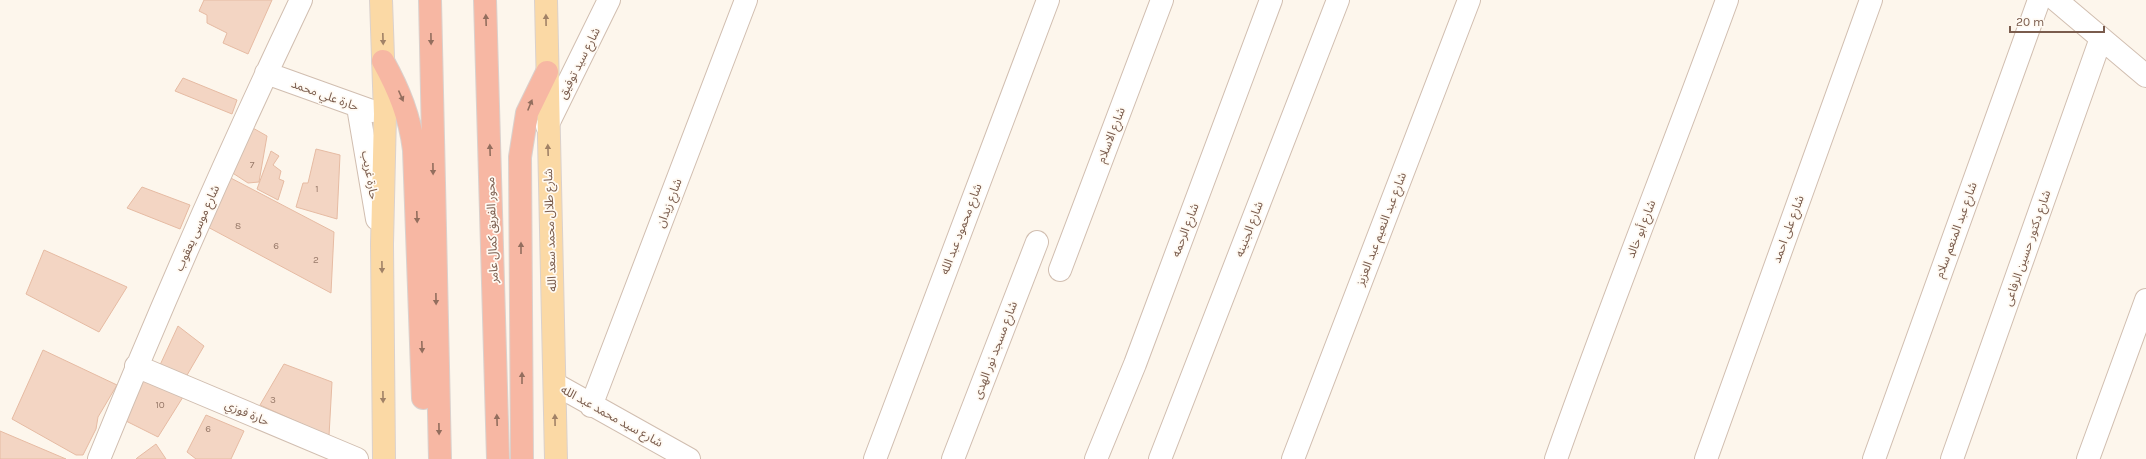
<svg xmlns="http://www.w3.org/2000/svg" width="2146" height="459" viewBox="0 0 2146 459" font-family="Karla,'Noto Sans Arabic',sans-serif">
  <rect width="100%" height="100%" fill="#fdf6ec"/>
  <path fill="#f3d5c3" stroke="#e6bba3" d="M204,0H272L248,54L223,43L227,33L207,23V15L199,11Z
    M183,78L237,100L232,114L175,91Z
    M244,123L267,136L259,182L248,183L228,170Z
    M316,149L340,155L337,219L296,207L303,183H308Z
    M271,151L279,156L273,165L281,171L279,179L284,181L278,200L257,189Z
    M225,175L334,232L331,293L204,225Z
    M142,187L190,205L180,229L127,208Z
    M44,250L127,287L99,332L26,294Z
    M178,326L204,346L183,382L160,365Z
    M43,350L117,385L98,417L96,429L83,455H76L12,419Z
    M284,364L332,382L329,436L260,405Z
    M137,378L183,397L158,437L120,418Z
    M206,415L244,431L231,459H196L187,452Z
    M0,431L66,459H0Z
    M156,444L166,459H136L137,458Z"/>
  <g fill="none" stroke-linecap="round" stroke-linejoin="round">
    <g stroke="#d1beb0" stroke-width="24">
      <path id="minor" d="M2056,0L2146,76
        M266,73L372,111
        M358,107L377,219
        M547,126L609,0
        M1060,270L1162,0
        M136,366L357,459
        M555,384L689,459
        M591,406L746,0
        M99,459C162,304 229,151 301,0
        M875,459L1048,0
        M953,459L1037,242
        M1096,459L1135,364L1271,0
        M1160,459L1338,0
        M1293,459L1469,0
        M1556,459C1610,305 1671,154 1727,0
        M1706,459L1871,0
        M1874,459L2039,0
        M1952,459L2101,38
        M2088,459L2146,300"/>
    </g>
    <g stroke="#dad1cd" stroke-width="24">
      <path id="major" d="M381,0L385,114L382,244L384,459
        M546,0L556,459"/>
    </g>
    <g stroke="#dad1cd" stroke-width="24">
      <path id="highway" d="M430,0L440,459
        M485,0L498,459
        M383,61C399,90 410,117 414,150L423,398
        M522,459L520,157L527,113L547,72"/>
    </g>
    <use href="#minor" stroke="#fff" stroke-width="22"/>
    <use href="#major" stroke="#fbd9a5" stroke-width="22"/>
    <use href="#highway" stroke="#f7b7a3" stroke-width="22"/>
  </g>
  <defs><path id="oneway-solid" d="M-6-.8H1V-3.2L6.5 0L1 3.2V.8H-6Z"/></defs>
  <g fill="#936e5e">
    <use href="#oneway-solid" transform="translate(486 20) rotate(-92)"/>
    <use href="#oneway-solid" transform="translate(431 39) rotate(89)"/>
    <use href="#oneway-solid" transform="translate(401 96) rotate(66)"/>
    <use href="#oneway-solid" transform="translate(530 105) rotate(-68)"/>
    <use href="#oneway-solid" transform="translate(490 150) rotate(-92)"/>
    <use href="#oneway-solid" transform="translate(433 169) rotate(89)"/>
    <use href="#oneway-solid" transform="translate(417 217) rotate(88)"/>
    <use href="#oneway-solid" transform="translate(521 248) rotate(-90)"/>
    <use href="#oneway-solid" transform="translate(436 299) rotate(89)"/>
    <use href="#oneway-solid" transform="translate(422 347) rotate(88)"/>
    <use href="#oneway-solid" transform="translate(522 378) rotate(-90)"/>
    <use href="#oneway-solid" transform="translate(497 420) rotate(-92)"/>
    <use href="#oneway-solid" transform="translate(439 429) rotate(89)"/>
  </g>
  <g fill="#a18267">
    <use href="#oneway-solid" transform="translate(546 20) rotate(-91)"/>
    <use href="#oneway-solid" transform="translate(383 39) rotate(88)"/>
    <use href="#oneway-solid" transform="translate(548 150) rotate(-92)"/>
    <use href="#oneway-solid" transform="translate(382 267) rotate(89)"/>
    <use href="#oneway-solid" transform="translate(383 397) rotate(89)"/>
    <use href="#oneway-solid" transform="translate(555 420) rotate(-91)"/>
  </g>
  <g text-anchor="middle" stroke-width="3.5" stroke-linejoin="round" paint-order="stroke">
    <g font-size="10" fill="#987a6a">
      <text x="252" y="168">7</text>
      <text x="317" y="192">1</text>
      <text x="238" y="229">8</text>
      <text x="276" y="249">6</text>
      <text x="316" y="263">2</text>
      <text x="273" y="403">3</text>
      <text x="160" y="408">10</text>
      <text x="208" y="432">6</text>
    </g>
    <g font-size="12" fill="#7a5c4d" stroke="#fffaf3">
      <text transform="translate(579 63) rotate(-63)" y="4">شارع سيد توفيق</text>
      <text transform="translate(325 95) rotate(20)" y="4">حارة علي محمد</text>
      <text transform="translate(1111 135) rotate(-69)" y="4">شارع الاسلام</text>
      <text transform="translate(370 175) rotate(80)" y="4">حارة غريب</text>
      <text transform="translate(669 203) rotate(-69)" y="4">شارع زيدان</text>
      <text transform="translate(197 228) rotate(-66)" y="4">شارع موسى يعقوب</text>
      <text transform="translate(961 229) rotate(-69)" y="4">شارع محمود عبد الله</text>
      <text transform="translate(1249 229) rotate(-69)" y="4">شارع الجنينه</text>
      <text transform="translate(1381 229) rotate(-69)" y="4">شارع عبد النعيم عبد العزيز</text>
      <text transform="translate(1641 229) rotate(-69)" y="4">شارع أبو خالد</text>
      <text transform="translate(1788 229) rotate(-70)" y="4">شارع على احمد</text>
      <text transform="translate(492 230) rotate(-92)" y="4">محور الفريق كمال عامر</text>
      <text transform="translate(550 230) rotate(-92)" y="4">شارع طلال محمد سعد الله</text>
      <text transform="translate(1185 230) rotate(-69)" y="4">شارع الرحمه</text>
      <text transform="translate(1956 230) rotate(-70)" y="4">شارع عبد المنعم سلام</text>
      <text transform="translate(2027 248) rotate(-71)" y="4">شارع دكتور حسين الرفاعى</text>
      <text transform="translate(995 350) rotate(-69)" y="4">شارع مسجد نور الهدى</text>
      <text transform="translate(247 413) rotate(23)" y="4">حارة فوزي</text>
      <text transform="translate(612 416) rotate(29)" y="4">شارع سيد محمد عبد الله</text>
    </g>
  </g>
  <path d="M2010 26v6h94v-6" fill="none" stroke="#7a5c4d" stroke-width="2"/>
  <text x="2016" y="26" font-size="12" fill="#7a5c4d" stroke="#fffaf3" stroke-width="3" paint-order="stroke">20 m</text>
</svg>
